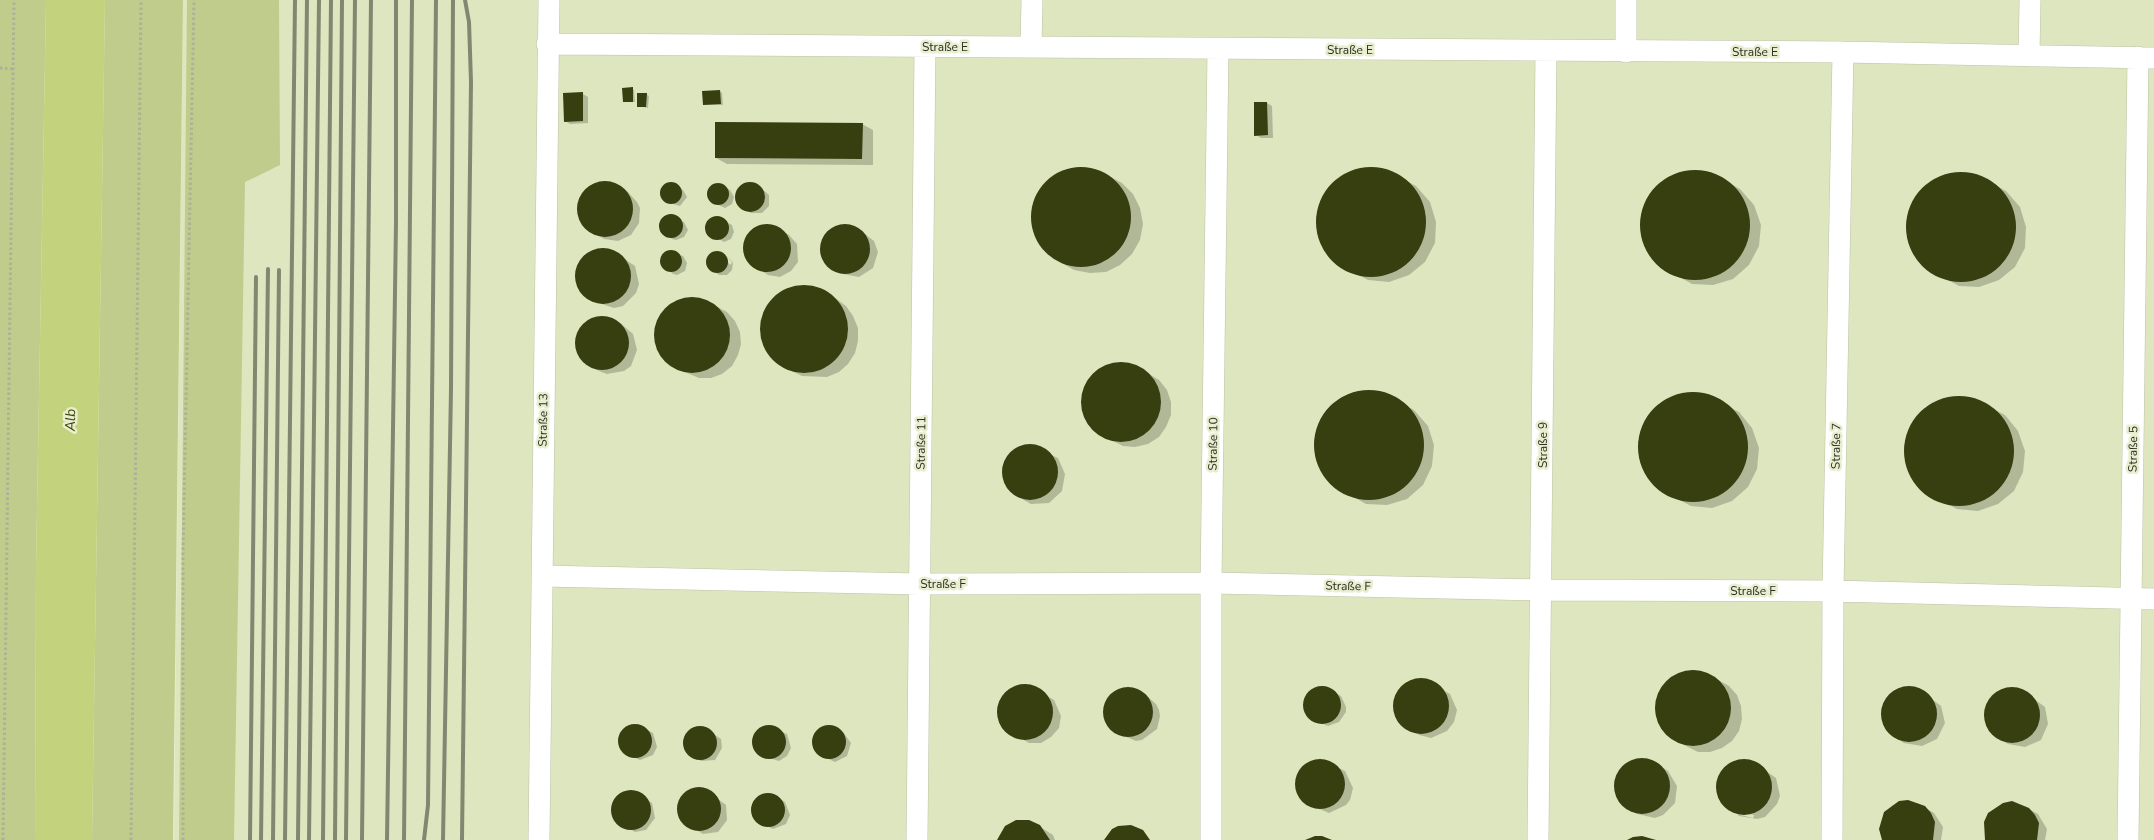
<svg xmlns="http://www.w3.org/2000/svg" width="2154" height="840" viewBox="0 0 2154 840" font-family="'Nunito Sans',sans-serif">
  <rect width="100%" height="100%" fill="#e8eecf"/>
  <path fill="#dde6bf" d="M183,0H2154V840H174Z"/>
  <path fill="#c0cc8c" d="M0,0H46L36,566L35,840H0Z
    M105,0H183L173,840H92Z
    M187,0H279L280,165L245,182L234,840H179Z"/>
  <path fill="#c3d37d" d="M46,0H105L92,840H35L36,566Z"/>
  <path fill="#0003" d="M632,89L634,90L635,102H626L624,101Z
    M720,91L722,93L723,105H704Z
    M583,94L588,97V123L570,124L565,121Z
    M646,94L649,96L648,108L638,106Z
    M1267,103L1272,106L1273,138H1261L1256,135Z
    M862,124L873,130V165L727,164L716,158Z
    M1079,167L1095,169L1122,183L1133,194L1140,208L1143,224L1140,240L1132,254L1120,265L1106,272L1090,273L1074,270L1062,263L1048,254L1038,241L1032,225V208L1038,193L1048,180L1062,171Z
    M1365,168L1386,170L1416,186L1430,202L1436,222L1435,243L1425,262L1409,275L1389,282L1368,280L1338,264L1324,248L1318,228L1319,207L1329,188L1345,175Z
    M1689,172L1710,173L1740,189L1754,205L1761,225L1759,246L1749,265L1733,279L1713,285L1692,284L1662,267L1648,251L1642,231L1643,211L1653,192L1669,178Z
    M1955,174L1976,175L2006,191L2020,207L2026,227L2025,248L2015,267L1999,280L1979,287L1959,286L1928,269L1914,253L1908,233L1909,212L1919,194L1935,180Z
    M611,183L627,191L637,202L640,208L639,223L631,235L618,241L604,239L583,225L580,219L578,204L585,191L597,184Z
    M670,184L683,190L687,197L680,206L666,202L661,195L663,188Z
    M717,184L730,190L734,197L732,204L725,208L712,202L708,196L710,188Z
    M745,184H756L769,195V206L762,213H751L738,202V191Z
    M670,216L684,222L688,230L684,237L676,240L672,239L661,228L663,220Z
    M719,218L732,225L734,232L731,239L724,242L708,233L707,226L711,219Z
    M763,225L780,229L789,235L797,244L798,262L791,271L780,277L768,275L749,263L743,246L745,240L752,231Z
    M841,226L857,228L874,241L878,252L873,268L859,277L843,274L834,269L823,256L822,245L826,235Z
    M602,249L611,250L635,266L639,284L636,293L623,306L614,308L596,302L587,297L577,282L579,263L593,251Z
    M669,251L683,256L687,263L685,271L677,275L673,274L662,264V256Z
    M715,252L723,254L730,265L732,263L728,257L733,263L732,270L727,275H719L708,266L707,259Z
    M799,287H811L835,298L846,306L853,316L858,328V341L855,353L848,364L839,372L827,377L802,376L790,370L770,355L763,343L761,331L762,318L768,307L776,297L787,290Z
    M692,298L704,300L727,312L735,321L740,332L741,344L738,355L732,366L722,374L711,378H699L675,368L666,360L659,350L656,338V326L661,315L669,306L680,300Z
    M602,317L619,322L633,334L637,350L631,366L624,371L607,374L599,371L590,366L578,353L577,337L586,322Z
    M1124,363L1136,366L1159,380L1167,390L1171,402V415L1166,427L1159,437L1148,444L1135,447L1123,446L1099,434L1090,425L1084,414L1082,401L1084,389L1090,378L1100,369L1112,364Z
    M1362,392L1383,393L1414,410L1428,426L1434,445L1432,466L1423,485L1407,499L1387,505L1366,504L1336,487L1322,471L1315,451L1317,430L1326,412L1342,398Z
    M1687,394L1708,396L1739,412L1752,428L1759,448L1757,469L1748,487L1732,501L1712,508L1691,506L1660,490L1646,474L1640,454L1642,433L1651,414L1667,400Z
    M1953,397L1974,399L2005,415L2018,431L2025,451L2023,472L2014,491L1998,504L1978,511L1957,509L1926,493L1913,477L1906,457L1908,436L1917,418L1933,404Z
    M1032,446L1058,458L1065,474L1062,491L1049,503L1031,504L1022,499L1008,488L1003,472L1009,455L1015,449Z
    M1694,670L1706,673L1729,686L1737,695L1741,706L1742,719L1739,731L1732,741L1722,748L1710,752H1698L1674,740L1665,733L1658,722L1655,710L1657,698L1662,686L1671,678L1682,672Z
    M1414,680H1426L1450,694L1457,710L1454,722L1447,731L1431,738L1419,735L1401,723L1395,713V701L1404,686Z
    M1018,686H1030L1054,700L1061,716L1059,728L1051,737L1041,743H1029L1005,729L998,713L1001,701L1008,691Z
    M1324,687L1341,696L1346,707V712L1339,722L1328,726L1311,719L1304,710L1305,698L1313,689Z
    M1125,689L1138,691L1147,696L1156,704L1159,710L1160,716L1157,729L1142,740L1136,741L1115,732L1105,717L1109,698Z
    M1901,689H1919L1941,706L1945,723L1937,739L1922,746L1904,743L1896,738L1884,724L1883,707L1887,699Z
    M2004,690H2022L2045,707L2048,724L2041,740L2025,747L2008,744L1999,739L1987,726L1986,708L1997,694Z
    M638,725L653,733L657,747L653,755L640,760L626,754L619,741L625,729Z
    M767,726L787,734L791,748L787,756L779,761L760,755L753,742L759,730Z
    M703,727L721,739L722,748L715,760L701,761L685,748L687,734L694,728Z
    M828,727L843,732L851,743L847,756L835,762L820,755L814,748L816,734Z
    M1634,760L1651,761L1660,766L1668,771L1677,786L1675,803L1663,815L1655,818L1637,814L1628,809L1617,796L1616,779L1626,764Z
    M1318,761H1324L1345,771L1353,788L1350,800L1346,805L1329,813L1308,804L1303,800L1297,788L1301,770Z
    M1736,761L1753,762L1776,778L1780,796L1777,804L1765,817L1757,819L1739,816L1737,814L1753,818L1754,815L1734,812L1719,797L1718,780L1728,765Z
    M691,790H706L726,805L727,820L718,832L703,834L681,820L678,810L680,800Z
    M633,791L652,803L655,818L646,830L635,832L616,821L613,806L618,797Z
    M771,794L785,802L790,815L786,824L773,829L758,822L752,810L758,797Z
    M1899,802L1917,803L1934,813L1943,827L1941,840H1884L1882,821L1892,806Z
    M2029,809L2038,814L2047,829L2045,840H1987Z
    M1011,823H1034L1053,835L1055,840H999V836Z"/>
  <path fill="#373e10" d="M633,87V102H623L622,88Z
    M720,90L721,104L703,105L702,91Z
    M583,92V121L564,122L563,93Z
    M637,93H647L646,107H637Z
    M1254,102H1267L1268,135L1254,136Z
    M715,122L863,123L862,159L715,158Z
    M1031 217a50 50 0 1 1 100 0a50 50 0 1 1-100 0Z
    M1316 222a55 55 0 1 1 110 0a55 55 0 1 1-110 0Z
    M1640 225a55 55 0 1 1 110 0a55 55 0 1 1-110 0Z
    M1906 227a55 55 0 1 1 110 0a55 55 0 1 1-110 0Z
    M577 209a28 28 0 1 1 56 0a28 28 0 1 1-56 0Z
    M660 193a11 11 0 1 1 22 0a11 11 0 1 1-22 0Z
    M735 197a15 15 0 1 1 30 0a15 15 0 1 1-30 0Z
    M707 194a11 11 0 1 1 22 0a11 11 0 1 1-22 0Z
    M659 226a12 12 0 1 1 24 0a12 12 0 1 1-24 0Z
    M705 228a12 12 0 1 1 24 0a12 12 0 1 1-24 0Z
    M743 248a24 24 0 1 1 48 0a24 24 0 1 1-48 0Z
    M820 249a25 25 0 1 1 50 0a25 25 0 1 1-50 0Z
    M575 276a28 28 0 1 1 56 0a28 28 0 1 1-56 0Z
    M660 261a11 11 0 1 1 22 0a11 11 0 1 1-22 0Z
    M706 262a11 11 0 1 1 22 0a11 11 0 1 1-22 0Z
    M760 329a44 44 0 1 1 88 0a44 44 0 1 1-88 0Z
    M654 335a38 38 0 1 1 76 0a38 38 0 1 1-76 0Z
    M575 343a27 27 0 1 1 54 0a27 27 0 1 1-54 0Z
    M1081 402a40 40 0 1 1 80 0a40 40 0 1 1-80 0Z
    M1314 445a55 55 0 1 1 110 0a55 55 0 1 1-110 0Z
    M1638 447a55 55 0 1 1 110 0a55 55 0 1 1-110 0Z
    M1904 451a55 55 0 1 1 110 0a55 55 0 1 1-110 0Z
    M1002 472a28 28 0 1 1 56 0a28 28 0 1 1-56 0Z
    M1655 708a38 38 0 1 1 76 0a38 38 0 1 1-76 0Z
    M1393 706a28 28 0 1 1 56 0a28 28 0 1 1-56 0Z
    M997 712a28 28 0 1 1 56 0a28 28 0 1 1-56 0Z
    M1303 705a19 19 0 1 1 38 0a19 19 0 1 1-38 0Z
    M1881 714a28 28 0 1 1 56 0a28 28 0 1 1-56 0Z
    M1984 715a28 28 0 1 1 56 0a28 28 0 1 1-56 0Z
    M1103 712a25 25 0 1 1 50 0a25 25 0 1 1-50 0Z
    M618 741a17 17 0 1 1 34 0a17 17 0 1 1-34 0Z
    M752 742a17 17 0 1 1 34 0a17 17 0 1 1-34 0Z
    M812 742a17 17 0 1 1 34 0a17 17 0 1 1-34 0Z
    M683 743a17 17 0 1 1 34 0a17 17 0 1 1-34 0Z
    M1614 786a28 28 0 1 1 56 0a28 28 0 1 1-56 0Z
    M1716 787a28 28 0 1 1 56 0a28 28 0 1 1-56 0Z
    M1295 784a25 25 0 1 1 50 0a25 25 0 1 1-50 0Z
    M677 809a22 22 0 1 1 44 0a22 22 0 1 1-44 0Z
    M611 810a20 20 0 1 1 40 0a20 20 0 1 1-40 0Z
    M751 810a17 17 0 1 1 34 0a17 17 0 1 1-34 0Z
    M1908,800L1925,806L1931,813L1935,822L1933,840H1882L1879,829L1884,812L1899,801Z
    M2012,801L2029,808L2035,815L2039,823L2037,840H1985L1984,822L1988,813L2003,803Z
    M1016,820H1029L1040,825L1050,840H997L1005,826Z
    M1131,825L1143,830L1150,840H1104L1112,829L1118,826Z
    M1315,836H1322L1332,840H1305Z
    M1642,836L1656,840H1627L1633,837Z"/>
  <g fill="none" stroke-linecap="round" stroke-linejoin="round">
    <g stroke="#bcc3a5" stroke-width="22">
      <path id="minor" d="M547,44L1843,52L2154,58
        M1031,47L1032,0
        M1626,52V0
        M2029,56L2030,0
        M542,576L920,584L1211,583L1542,590L1833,591L2154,599
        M539,840L549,0
        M917,840L925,47
        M1211,840V583L1218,49
        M1538,840L1546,51
        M1832,840L1833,591L1843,52
        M2128,840L2138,57"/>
    </g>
    <path stroke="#acb198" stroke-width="3" stroke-dasharray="2.5 2.5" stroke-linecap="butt" d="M0,68L13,69
      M3,840L14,0
      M131,840L141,0
      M183,840V551L194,0"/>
    <use href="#minor" stroke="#fff" stroke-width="21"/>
    <path stroke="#828772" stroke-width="4" d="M250,840L256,277
      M261,840L268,269
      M273,840L279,270
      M285,840L295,0
      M298,840L307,0
      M309,840L319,0
      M323,840L331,0
      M335,840L342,0
      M346,840L355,0
      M362,840L371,0
      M387,840L396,223V0
      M404,840L412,0
      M424,840L428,805L436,0
      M443,840L451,389L453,0
      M462,840L471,82L469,22L465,0"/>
  </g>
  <g text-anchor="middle" stroke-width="5" stroke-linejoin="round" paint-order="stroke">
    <g font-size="12" fill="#2b2e22" stroke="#e8eecf">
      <text x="945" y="51">Straße E</text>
      <text x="1350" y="54">Straße E</text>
      <text x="1755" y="56">Straße E</text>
      <text transform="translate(543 420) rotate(-89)" y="4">Straße 13</text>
      <text transform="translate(921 443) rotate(-89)" y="4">Straße 11</text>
      <text transform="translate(1213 444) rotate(-89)" y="4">Straße 10</text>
      <text transform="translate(1543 445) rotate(-90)" y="4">Straße 9</text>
      <text transform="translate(1836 446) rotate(-89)" y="4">Straße 7</text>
      <text transform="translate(2133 449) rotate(-89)" y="4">Straße 5</text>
      <text x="943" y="588">Straße F</text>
      <text transform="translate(1348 586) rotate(1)" y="4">Straße F</text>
      <text x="1753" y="595">Straße F</text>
    </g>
    <g font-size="14" font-style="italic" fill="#3a4300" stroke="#e8eecf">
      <text transform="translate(70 420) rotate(-89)" y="5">Alb</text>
    </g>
  </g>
</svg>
